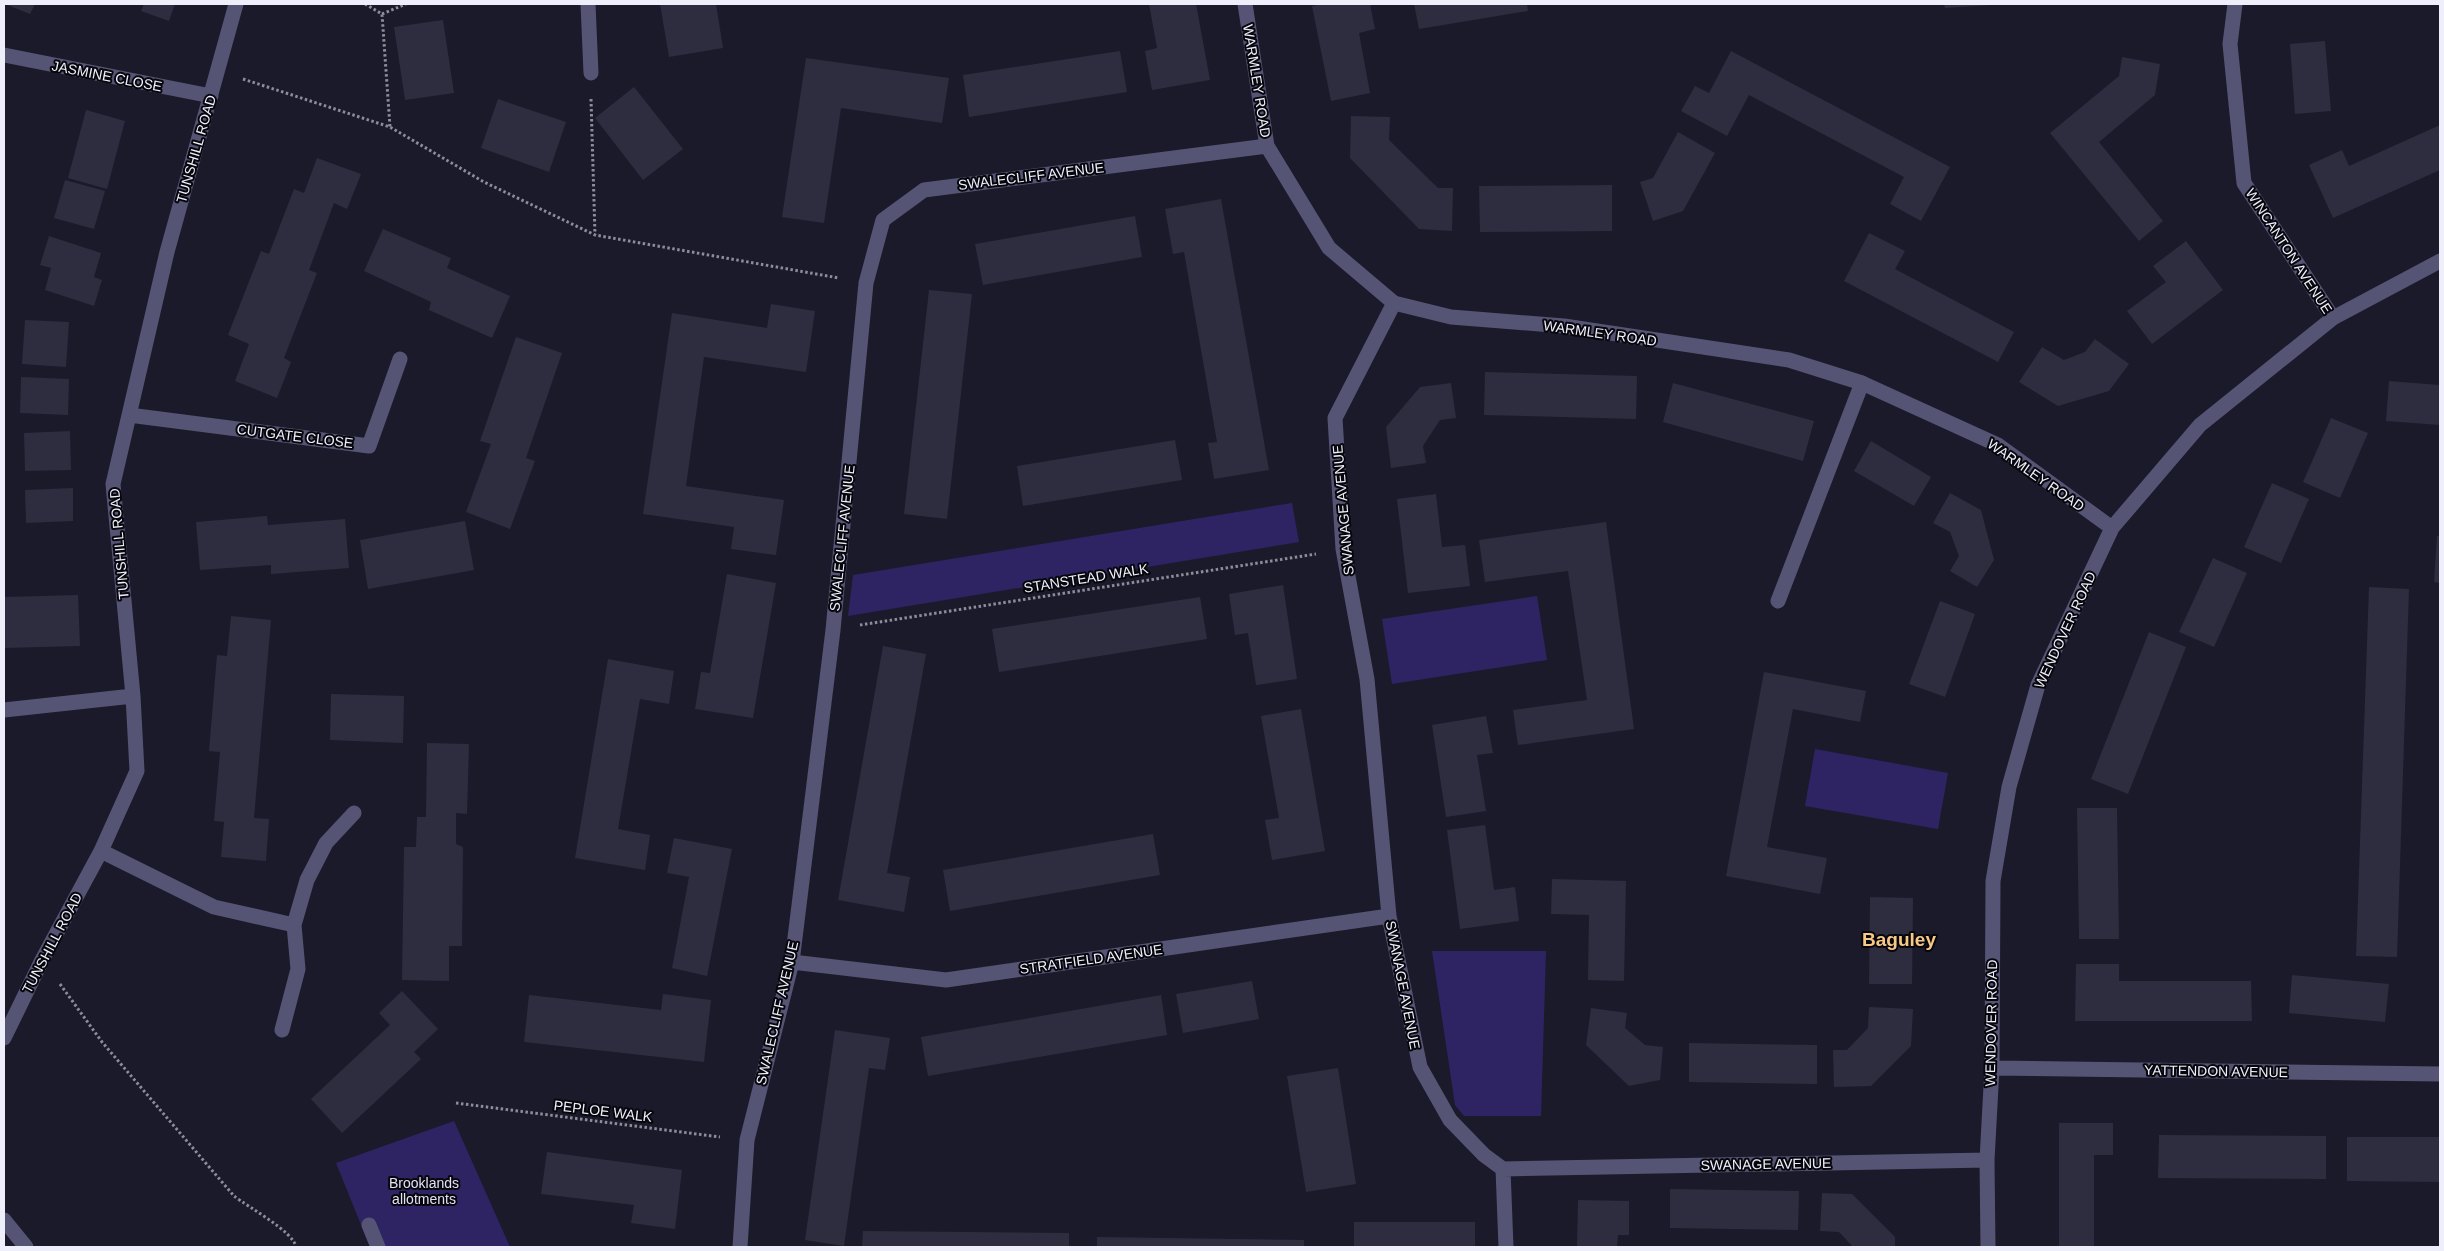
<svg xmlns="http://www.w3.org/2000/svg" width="2444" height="1251" viewBox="0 0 2444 1251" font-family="Helvetica,sans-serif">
  <rect width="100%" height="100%" fill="#1b1a2a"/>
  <path fill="#2f2463" d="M1292,503L1299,542L848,616L853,575Z
    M1537,596L1547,660L1392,684L1382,619Z
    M1815,749L1948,773L1938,829L1805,806Z
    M1432,951H1546L1541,1116H1464L1455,1105Z
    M454,1121L510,1247H370L336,1163Z"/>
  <path fill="#2d2d3f" d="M5,4H35L30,14Z
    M144,4H175L169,21L141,11Z
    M660,4H716L723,48L669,57Z
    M1149,4H1196L1210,80L1152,90L1145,51L1157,48Z
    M1325,4H1370L1375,29L1359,33L1370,93L1331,101L1312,6Z
    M1414,4H1527L1528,11L1419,29Z
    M1944,4H1991V5L1945,8Z
    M443,20L454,93L405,100L394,27Z
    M2325,41L2331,111L2295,114L2290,44Z
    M1120,51L1127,92L969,117L963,75Z
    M1731,51L1950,167L1921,221L1890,204L1904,177L1749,95L1727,136L1681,111L1695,86L1709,93Z
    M2122,57L2160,64L2155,95L2099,142L2163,221L2139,241L2050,133L2119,76Z
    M806,58L949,78L942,123L841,108L824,223L782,217Z
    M634,87L683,149L643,180L595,118Z
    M498,99L566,122L549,172L481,148Z
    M86,110L125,121L107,189L68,178Z
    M1351,116L1390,117L1389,140L1438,188H1453L1452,231L1419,229L1350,158Z
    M2440,125V170L2333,218L2309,165L2342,150L2349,166Z
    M1678,132L1715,153L1683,211L1653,221L1640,182L1653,178Z
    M317,158L361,174L347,209L334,203L309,270L317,273L284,358L291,362L277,398L235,381L249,344L228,335L261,251L269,254L294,189L304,193Z
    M65,180L105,191L94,229L54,218Z
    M1612,185V231L1480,232L1479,186Z
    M1221,199L1269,470L1214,479L1208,443L1217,442L1184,252L1173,254L1165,209Z
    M1135,216L1142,257L983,285L975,244Z
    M383,229L451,258L447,268L510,296L492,338L429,310L431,302L364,271Z
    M1869,233L1905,251L1895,269L2014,332L1998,362L1844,281Z
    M49,236L101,253L94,277L102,280L94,306L45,290L51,268L40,265Z
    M2186,241L2223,290L2152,344L2127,311L2166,282L2153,266Z
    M929,290L972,294L947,519L904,514Z
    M771,304L815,311L806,372L704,357L686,486L784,500L776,555L731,549L734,527L643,514L672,313L767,328Z
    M25,320L69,322L66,367L22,364Z
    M516,337L562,353L526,458L535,461L510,529L466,512L491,444L480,441Z
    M2095,339L2129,364L2109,391L2058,406L2019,382L2042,347L2064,360L2085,352Z
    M1485,372L1637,376L1636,419L1484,415Z
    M21,377L69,379L68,415L20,413Z
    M2389,381L2440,385V425L2386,421Z
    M1451,383L1456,418L1440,420L1423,446L1426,463L1391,468L1386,427L1420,387Z
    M1673,383L1814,421L1803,461L1663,422Z
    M2331,418L2368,433L2340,498L2303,482Z
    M70,431L71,470L25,471L24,433Z
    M1175,440L1182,480L1023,506L1017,466Z
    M1871,441L1931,477L1914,506L1854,471Z
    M2272,483L2309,499L2281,563L2244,547Z
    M73,488V521L26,523L25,490Z
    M1950,493L1981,510L1994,560L1977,587L1950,571L1959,556L1950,532L1933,523Z
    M1436,494L1442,547L1465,545L1470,586L1408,593L1397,499Z
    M267,516L268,525L345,519L349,568L271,574V565L200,570L196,522Z
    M465,521L474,570L368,589L360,540Z
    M1606,522L1634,729L1518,745L1513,710L1587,700L1568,571L1485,582L1479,540Z
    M2437,536H2440V583L2434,582Z
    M2213,558L2247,573L2214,647L2179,632Z
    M727,574L776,583L753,718L695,709L701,672L710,673Z
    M1283,585L1297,679L1256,685L1248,633L1235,635L1229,594Z
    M2369,587L2409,589L2397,957L2356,956Z
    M78,595L80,646L4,648V597Z
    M1200,597L1207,639L999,672L992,629Z
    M1940,601L1975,614L1945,697L1909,684Z
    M231,616L271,620L254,818L269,819L266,861L221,857L224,822L214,821L220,752L209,751L217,655L227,656Z
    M2149,632L2186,647L2128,794L2091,779Z
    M883,646L926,654L887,873L910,877L904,912L838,900Z
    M608,659L674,671L669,704L640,699L618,829L650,835L645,870L575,858Z
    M1764,672L1866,691L1860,722L1793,709L1767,847L1827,858L1820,894L1726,876Z
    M331,694L404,696L403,743L330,740Z
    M1301,709L1325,851L1272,860L1265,820L1279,818L1261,716Z
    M1486,716L1493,753L1477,755L1486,811L1446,817L1432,725Z
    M427,743L469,744L467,814L456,813V844L463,847L462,946H449V981L402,980L404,847H416L417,817H426Z
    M2077,808H2117L2119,939H2079Z
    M1485,825L1494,890L1515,887L1519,921L1460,929L1447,830Z
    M1153,834L1160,875L950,911L943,870Z
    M674,838L732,849L707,976L672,968L689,877L667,873Z
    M1552,879L1626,881L1624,981L1588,980L1589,915L1551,914Z
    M1870,897L1913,898L1912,984H1869Z
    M2076,964H2119V981H2251L2252,1021H2075Z
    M2292,975L2389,984L2385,1022L2289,1013Z
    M1252,981L1259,1019L1183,1033L1176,994Z
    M402,991L438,1029L414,1052L421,1059L342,1133L311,1099L390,1025L379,1013Z
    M663,994L711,1000L704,1062L524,1042L529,995L661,1010Z
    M1161,995L1167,1035L928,1076L921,1037Z
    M1869,1007L1913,1009L1911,1046L1871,1086L1834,1087L1833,1050H1847L1868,1028Z
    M1591,1008L1627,1013L1625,1028L1645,1045L1663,1047L1660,1080L1629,1086L1586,1045Z
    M835,1030L890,1038L885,1070L869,1068L844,1246L805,1240Z
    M1689,1043L1817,1045V1084L1689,1082Z
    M1338,1068L1356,1184L1306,1192L1287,1076Z
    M2059,1123H2113V1155H2094V1247H2059Z
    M2159,1135L2326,1136V1179L2158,1178Z
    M2347,1137H2440V1182L2347,1181Z
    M547,1152L682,1170L675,1229L631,1223L634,1205L541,1194Z
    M1670,1189L1799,1191L1798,1230L1670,1228Z
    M1822,1193L1852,1194L1895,1237V1247H1853L1839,1232L1820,1231Z
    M1578,1200L1629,1201V1235H1618L1617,1247H1577Z
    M1354,1222H1475V1247H1354Z
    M863,1231L1069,1233V1247H862Z
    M1097,1237L1304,1240V1247H1097Z"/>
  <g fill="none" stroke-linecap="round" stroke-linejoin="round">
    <path stroke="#8d8c9a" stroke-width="3" stroke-dasharray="2.5 2.5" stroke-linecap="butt" d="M365,4L382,14L390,127
      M382,14L406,4
      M243,79L390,127L484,182L595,235L839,278
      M591,99L595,235
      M860,625L1316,554
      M60,984L102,1042L234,1196C248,1207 294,1232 296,1247
      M456,1103L720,1137"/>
    <path stroke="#555474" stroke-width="15" d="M1778,601L1862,383
      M369,1225L378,1247"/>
    <path stroke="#555474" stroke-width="15" d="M588,4L591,73
      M1245,4L1267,146L1329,248L1394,303L1451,317L1564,326L1789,360L1862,383L1998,445L2112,528
      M2235,4L2230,44L2244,183L2333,318
      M4,55L211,96
      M1394,303L1335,418L1343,549L1367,679L1389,916L1420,1067L1450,1120L1484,1155L1503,1169L1987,1160
      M129,415L369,446L400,359
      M4,710L133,696
      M101,851L214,907L294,925
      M792,962L946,980L1389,916
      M282,1030L298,969L294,925L307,880L326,843L354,813
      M4,1038L42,960L101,851L137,771L133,696L113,484L167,252L236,4
      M1992,1068L2440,1074
      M1503,1169L1506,1247
      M4,1220L26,1247
      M740,1247L747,1140L792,962L833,630L866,283L883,220L924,190L1267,146
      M1988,1247L1987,1160L1992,1068L1993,881L2009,787L2038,685L2112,528L2200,425L2333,318L2440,261"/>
  </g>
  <g text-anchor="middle" stroke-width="4" stroke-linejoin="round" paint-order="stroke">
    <g font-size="14" fill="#efeffb" stroke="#06060c">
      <text transform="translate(107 76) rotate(11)" y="5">JASMINE CLOSE</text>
      <text transform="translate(1257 81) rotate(81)" y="5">WARMLEY ROAD</text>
      <text transform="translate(196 149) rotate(-74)" y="5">TUNSHILL ROAD</text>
      <text transform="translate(1031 176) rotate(-7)" y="5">SWALECLIFF AVENUE</text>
      <text transform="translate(2289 251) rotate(57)" y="5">WINCANTON AVENUE</text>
      <text transform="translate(1600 333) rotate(8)" y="5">WARMLEY ROAD</text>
      <text transform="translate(295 436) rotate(7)" y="5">CUTGATE CLOSE</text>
      <text transform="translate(2036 475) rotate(35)" y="5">WARMLEY ROAD</text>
      <text transform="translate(1343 510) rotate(-95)" y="5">SWANAGE AVENUE</text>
      <text transform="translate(842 538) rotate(-84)" y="5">SWALECLIFF AVENUE</text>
      <text transform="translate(119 544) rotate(-95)" y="5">TUNSHILL ROAD</text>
      <text transform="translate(1086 578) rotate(-9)" y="5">STANSTEAD WALK</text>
      <text transform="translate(2065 630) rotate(-65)" y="5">WENDOVER ROAD</text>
      <text transform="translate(52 943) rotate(-62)" y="5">TUNSHILL ROAD</text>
      <text transform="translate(1091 959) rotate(-8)" y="5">STRATFIELD AVENUE</text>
      <text transform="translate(1403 985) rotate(79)" y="5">SWANAGE AVENUE</text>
      <text transform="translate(777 1013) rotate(-77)" y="5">SWALECLIFF AVENUE</text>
      <text transform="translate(1991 1023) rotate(-89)" y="5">WENDOVER ROAD</text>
      <text transform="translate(2216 1071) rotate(1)" y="5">YATTENDON AVENUE</text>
      <text transform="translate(603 1111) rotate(7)" y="5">PEPLOE WALK</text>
      <text transform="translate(1766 1164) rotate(-1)" y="5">SWANAGE AVENUE</text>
    </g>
    <g font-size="14" fill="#e2e2f7" stroke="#06060c">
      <text x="424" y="1188">Brooklands<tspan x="424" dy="16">allotments</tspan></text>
    </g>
    <g font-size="19" font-weight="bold" fill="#f7c985" stroke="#06060c">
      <text x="1899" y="946">Baguley</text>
    </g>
  </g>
  <rect width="2444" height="1251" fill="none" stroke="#efeffb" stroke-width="10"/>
</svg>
